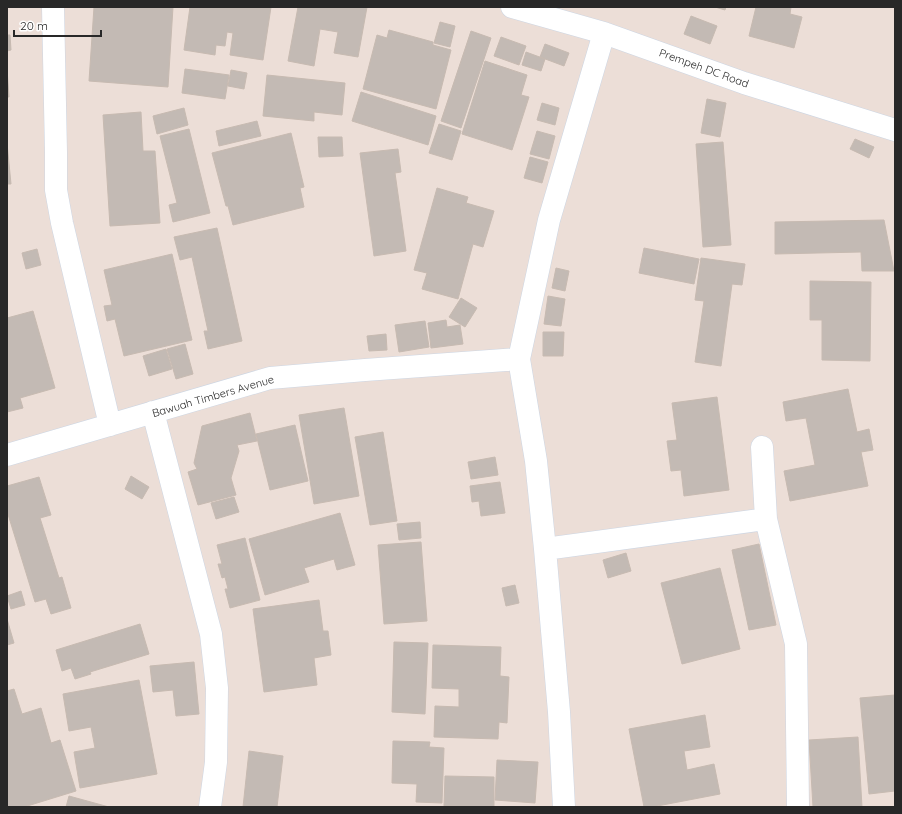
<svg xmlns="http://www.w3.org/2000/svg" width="902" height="814" viewBox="0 0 902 814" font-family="Quicksand,sans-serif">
  <rect width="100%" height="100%" fill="#ecded7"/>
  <path fill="#c3bab4" stroke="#c7bab1" d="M94,7H173L168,87L89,81Z
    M190,7H271L263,60L230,55L233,33L227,32L225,46L216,45L215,55L184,50Z
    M298,7H367L358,57L334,53L338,32L320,29L314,66L288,61Z
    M715,7H726L725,10Z
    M756,7H791L790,14L802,17L794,48L749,36Z
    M691,16L717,26L710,44L684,34Z
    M440,22L455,26L450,47L434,43Z
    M389,30L433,42V45L451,50L436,109L363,89L377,35L387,38Z
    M471,31L491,38L461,128L441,121Z
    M7,35H10L11,50L7,51Z
    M501,37L526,46L519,65L494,56Z
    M545,44L569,53L564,66L540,57Z
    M526,52L545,59L541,71L522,65Z
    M485,61L527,75L521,95L529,97L512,150L462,134Z
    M7,69L9,97H7Z
    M185,69L229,75L225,99L182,93Z
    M231,70L247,73L244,89L228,86Z
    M267,75L345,83L342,115L314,112V121L263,116Z
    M361,92L436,116L428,145L352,121Z
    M707,99L726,103L720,137L701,133Z
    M542,103L559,108L555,125L537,120Z
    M184,108L188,125L157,134L153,116Z
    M141,112L143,151H155L160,223L110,226L103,115Z
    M257,121L261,136L219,146L216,131Z
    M439,124L461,131L452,160L429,153Z
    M189,129L210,213L173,222L169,205L177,203L160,136Z
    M537,131L555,136L549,159L530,154Z
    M291,133L304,187L300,188L304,207L233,225L228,206H226L212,153Z
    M318,137H342L343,156L319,157Z
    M855,139L874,147L869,158L850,149Z
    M723,142L731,245L703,247L696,144Z
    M7,143L11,184H7Z
    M398,149L401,172L395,173L406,251L374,256L360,153Z
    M530,157L548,162L542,183L524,178Z
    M437,188L468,197L466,203L494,211L483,247L473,244L458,299L422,289L427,273L414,270Z
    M884,220L894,271H862L861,252L775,254V222Z
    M217,228L242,341L208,349L204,331H208L192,257L180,260L174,237Z
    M644,248L699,259L694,284L639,273Z
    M37,249L41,265L26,269L22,253Z
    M172,254L192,340L124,356L115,319L107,321L104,306L112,305L104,270Z
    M701,258L745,264L742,285L732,284L721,366L695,362L704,301L695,300Z
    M556,268L569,271L565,291L552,288Z
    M810,281L871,282L870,361L822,360V320H810Z
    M548,296L565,299L561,326L544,324Z
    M461,298L477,308L465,327L449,317Z
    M33,311L55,388L20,398L23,408L7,412V318Z
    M446,320L447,327L460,325L463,344L431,348L428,323Z
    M425,321L429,347L399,352L395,325Z
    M543,332H564L563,356H543Z
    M386,334L387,350L369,351L367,336Z
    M185,344L193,374L176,379L167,349Z
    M166,349L172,369L149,376L143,356Z
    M848,389L857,432L869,429L873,450L861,452L868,486L790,501L784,471L815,465L806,418L786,421L783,402Z
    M717,397L729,490L684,496L681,470L671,471L667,441L677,440L672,403Z
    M344,408L359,496L314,504L299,415Z
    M250,413L257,441L237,445L239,451L231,478L236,495L198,505L188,472L197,469L194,463L202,426Z
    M295,425L308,481L270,490L256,434Z
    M383,432L397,521L370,525L355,437Z
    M495,457L498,475L471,479L468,462Z
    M131,476L149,487L142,499L125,489Z
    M39,477L51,515L40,518L59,578L62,577L71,608L51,614L46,599L35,602L7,511V486Z
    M500,482L505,513L481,516L479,501L472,502L470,486Z
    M234,497L239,512L216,519L211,503Z
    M340,513L355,565L337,570L334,559L304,568L309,582L265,595L249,539Z
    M420,522L421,538L399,540L397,524Z
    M245,538L260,600L230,608L225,589H228L225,577L222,578L218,564H222L217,545Z
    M421,542L427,621L384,624L378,545Z
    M759,544L776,625L749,630L732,550Z
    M626,553L631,571L608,578L603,560Z
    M720,568L740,649L682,664L661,583Z
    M515,585L519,603L506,606L502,588Z
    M21,591L25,605L11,609L7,596Z
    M319,600L323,631H328L331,655L314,658L317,685L264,692L253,609Z
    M7,619L14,643L7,645Z
    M140,624L149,654L90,672L91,674L75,679L71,668L62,671L56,650Z
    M394,642L428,643L425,714L392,712Z
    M433,645L501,647L500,676L509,677L507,723L499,722L498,739L434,737L435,706L459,707V689L432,688Z
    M194,662L199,714L176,716L173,690L153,692L150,666Z
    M139,680L157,774L80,788L74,752L95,748L91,727L69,731L63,694Z
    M14,689L22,714L41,708L51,743L60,740L76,791L24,807H7V691Z
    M895,695V791L869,794L860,698Z
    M705,715L710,747L684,751L687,770L714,764L720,794L652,807H644L629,729Z
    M858,737L862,807H813L809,740Z
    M393,741L430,742L429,747L444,748L442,803L416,802L417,784L392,783Z
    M249,751L283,756L277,807H243Z
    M497,760L538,762L535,803L495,800Z
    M445,776L494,777V807L444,806Z
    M69,796L109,807H66Z"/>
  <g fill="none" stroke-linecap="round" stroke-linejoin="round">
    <g stroke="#cdd6e3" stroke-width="23">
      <path id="street" d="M53,7L56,153V190L62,223L110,425
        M512,7L604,33L744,83L895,130
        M153,412L211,634L217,688L216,762L210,807
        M762,447L766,519L796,644L798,807
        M7,455L270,378L365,370L519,359
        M545,549L766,519
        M564,807L559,712L545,549L536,461L519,359L549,220L604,33"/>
    </g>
    <use href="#street" stroke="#fff" stroke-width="22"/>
  </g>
  <g text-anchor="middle" stroke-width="3.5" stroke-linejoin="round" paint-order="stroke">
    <g font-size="11" fill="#282828" stroke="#fff">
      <text transform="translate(704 68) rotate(20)" y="4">Prempeh DC Road</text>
      <text transform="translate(213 396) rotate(-16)" y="4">Bawuah Timbers Avenue</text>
    </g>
  </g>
  <rect width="902" height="814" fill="none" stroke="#282828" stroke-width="16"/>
  <path d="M14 30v6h87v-6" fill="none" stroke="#282828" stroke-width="2"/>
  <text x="20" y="30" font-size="12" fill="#282828" stroke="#ffffff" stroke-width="3" paint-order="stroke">20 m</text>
</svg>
